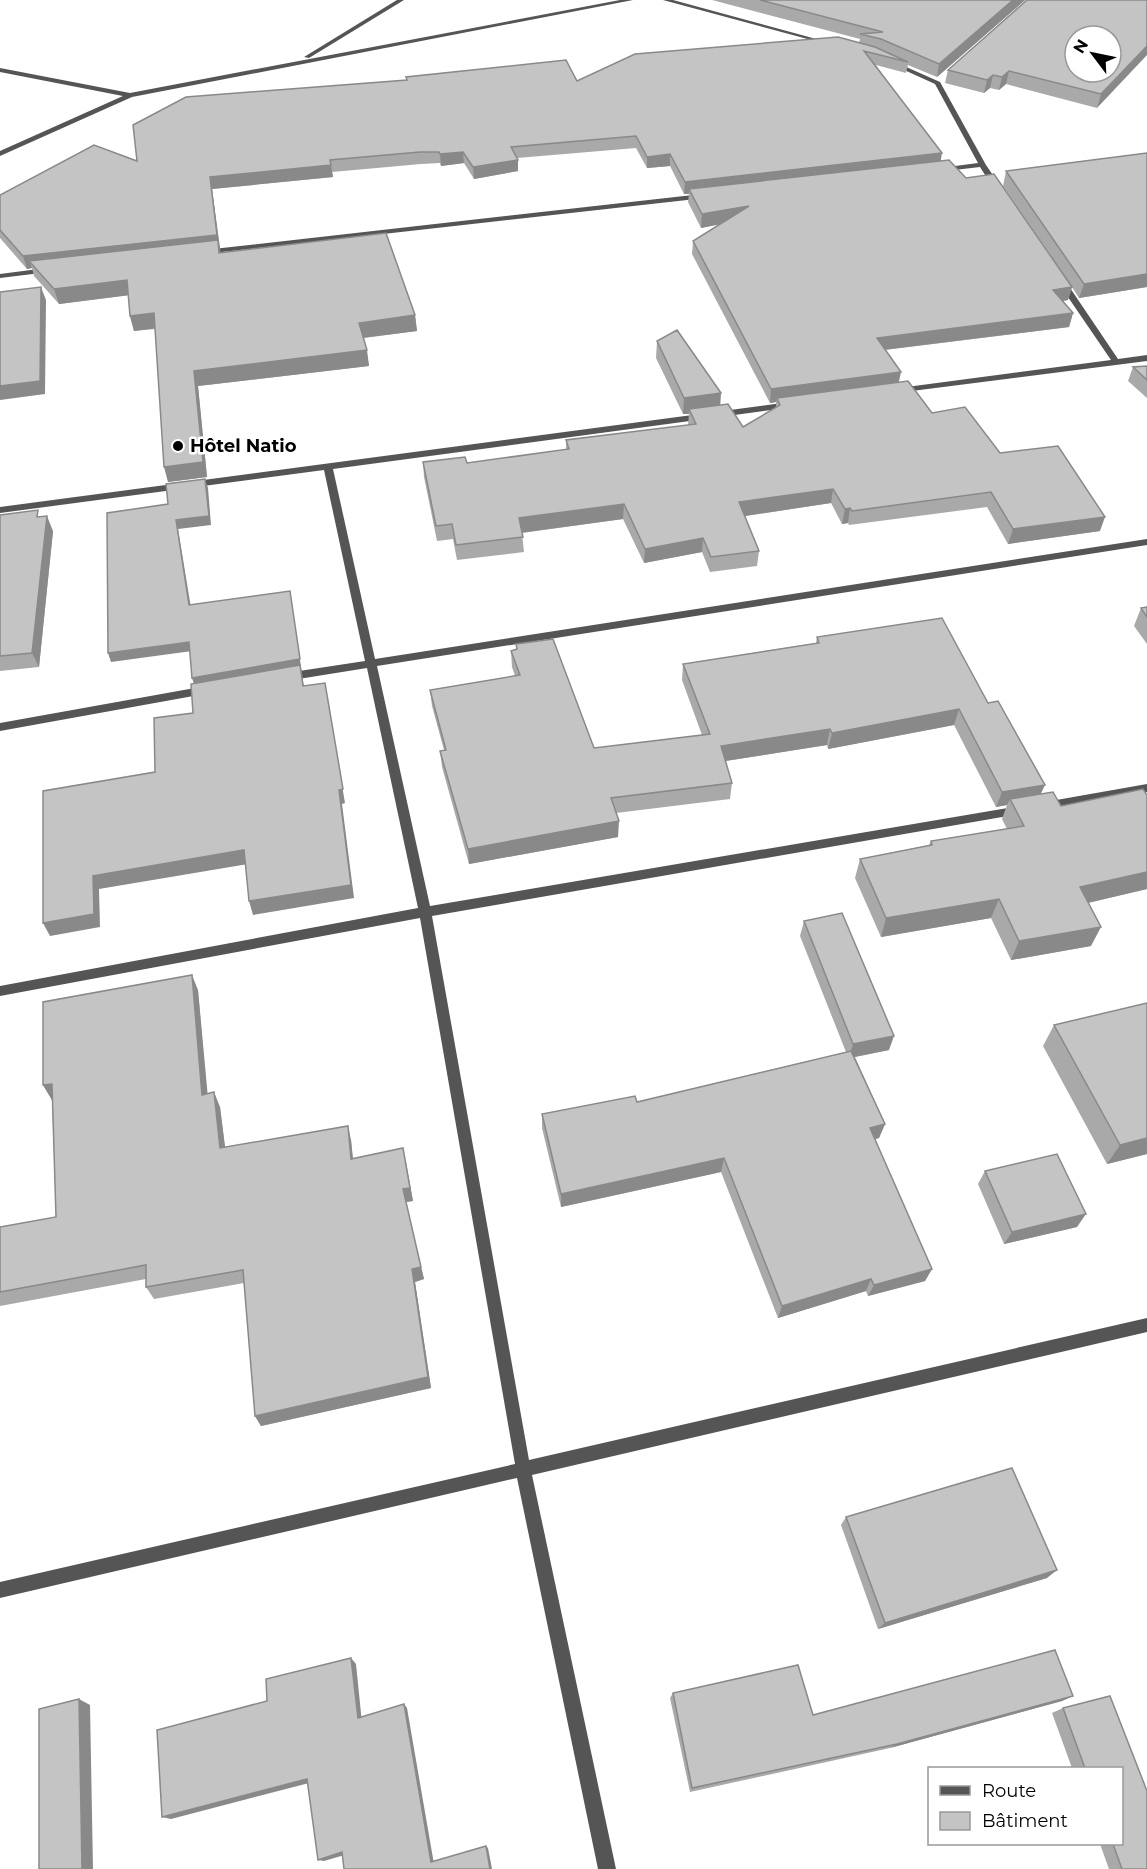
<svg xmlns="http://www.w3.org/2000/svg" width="1147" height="1869" viewBox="0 0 1147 1869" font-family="Montserrat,sans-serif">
  <rect width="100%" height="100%" fill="#fff"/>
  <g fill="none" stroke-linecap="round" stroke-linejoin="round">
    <path fill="#555" fill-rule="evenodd" d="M397,0H404L309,58L304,57Z
      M620,0H633L132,97L0,156V151L123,96L0,72V68L130,93Z
      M663,0H673L831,43L826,44Z
      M891,62H895L940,82L986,165L1001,187L1000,189H994L980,167L937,172V168H940L978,163L935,84L891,64Z
      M702,194H705V198L204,254L200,252L204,250Z
      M46,268L50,270L49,272L0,278V274Z
      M1058,279H1064L1118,359L1147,355V361L896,393L895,391L899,388L1111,360L1057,281Z
      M790,402L793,403V407L333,469L375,659L1147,539V545L377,666L430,906L1019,806L1025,810L1019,814L432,916L529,1460L1147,1318V1332L532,1475L616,1869H598L517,1478L0,1598V1582L515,1464L420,918L0,996V986L418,908L367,668L286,681L281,677L286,673L365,661L324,470L0,513V507Z
      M206,686L210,687L211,690L210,693L0,731V723Z
      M1147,784V792L1045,810L1039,806L1045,802Z"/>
  </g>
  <path fill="#a9a9a9" d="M712,0H1025L937,77L908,65L906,73L876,65L941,161L966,178L1052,257L1003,186L1006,171L1147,153V287L1079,298L1072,287L1068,300L1063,301L1073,313L1069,327L885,350L899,382L932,413L1000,453L1100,531L1008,544L987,507L849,525L848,523L842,524L831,503L745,516L759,551L757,566L710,572L702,552L644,563L623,519L522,533L524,552L457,560L453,539L437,541L424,477L423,462L467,463L566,450V440L688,425L689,414H683L656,358L657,341L720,405L743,427L776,407V402L770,403L692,254L693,241L720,224L701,228L688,202L689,194H684L670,166L647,168L636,148L517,158L518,171L474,179L464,163L441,166L440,163L421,164L332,172L333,177L212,189L220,253L415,315L417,331L364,338L369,366L198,386L207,477L168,482L155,329L134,331L130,316L128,295L59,304L34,276L32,268L27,269L0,238V195L137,161L407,80L406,77L577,81L859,43L860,39Z
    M1147,0L1097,108L1006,84L999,90L990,88L984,93L945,83L948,70Z
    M1147,366V398L1128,381L1133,367Z
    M0,515L40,517L53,531L39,667L0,671Z
    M1147,607V644L1134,626L1141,608Z
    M817,637L988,703L1041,794L1061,806L1147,795V889L1088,903L1091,946L1011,960L991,918L881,937L855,878L860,859L929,845L931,841L1007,829L1002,819L1007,805L996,807L954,725L828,749L827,745L725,761L732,783L730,799L616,813L618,837L469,864L442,767L440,751L444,750L432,706L430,690L515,676L512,667L511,651L516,650V644L594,748L702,735L682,680L683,664L816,643Z
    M804,921L889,1050L855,1057L885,1124L879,1138L875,1139L932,1269L925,1281L868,1296L866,1291L778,1318L721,1172L561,1207L542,1128V1114L637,1102L846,1052L800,936Z
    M198,990L207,1094L220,1107L225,1148L351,1140L353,1158L406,1162L413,1201L406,1202L424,1279L415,1282L431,1388L261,1426L255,1416L244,1283L154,1299L146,1287V1279L0,1306V1227L56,1217L52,1100L43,1085Z
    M1054,1025L1147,1154L1107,1164L1043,1046Z
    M985,1171L1077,1227L1004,1244L978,1184Z
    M846,1517L1047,1578L878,1629L841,1525Z
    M673,1693L813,1715L1073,1696L1062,1701L890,1748L690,1792L670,1698Z
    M1110,1696L1147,1791V1869H1109L1100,1844H1122V1768H1072L1052,1713L1063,1708Z"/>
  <path fill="#898989" d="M1013,0H1025L937,77L939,64Z
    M1147,46V55L1097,108L1101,94Z
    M1009,71L1006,84L999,90L1002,77Z
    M993,75L990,88L984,93L987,80Z
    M463,152L464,163L441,166L440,154Z
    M942,153L940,165L689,189V194H684L685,182Z
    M670,154V166L647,168V157Z
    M518,160V171L474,179L473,167Z
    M331,165L333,177L212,189L221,255L29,261L32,268L27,269L23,256L210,177Z
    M749,206L747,219L701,228L702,214Z
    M1147,274V287L1079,298L1084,284Z
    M127,280L131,295L59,304L54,289Z
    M41,287L46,300L45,394L0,400V386Z
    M1072,287L1068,300L1049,303L1053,290Z
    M154,313L158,328L134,331L130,316Z
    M1073,313L1069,327L874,351L877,338Z
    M415,315L417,331L361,338L359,323Z
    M367,350L369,366L198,386L207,477L168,482L164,467L194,371Z
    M901,372L898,386L777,398L776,402L770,403L771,389Z
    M721,393L720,410L689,409V414H683L684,398Z
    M205,479L208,488L211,525L178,529L192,614L189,605L176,520Z
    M833,489L831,503L738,517L739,502Z
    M624,504L623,519L519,533V518Z
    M850,508L848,523L842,524L845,509Z
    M47,516L53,531L39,667L32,653Z
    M1105,517L1100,531L1008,544L1013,529Z
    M703,538L702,552L644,563L645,549Z
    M290,591L306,701L195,687L192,678Z
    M189,642L192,651L111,662L108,653Z
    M325,683L345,803L342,804L354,898L253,915L249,901Z
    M959,709L954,725L828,749L832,733Z
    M830,729L827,745L719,762L721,746Z
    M1045,785L1038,800L1010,799L1007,805L996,807L1002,792Z
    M619,821L618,837L469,864L468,849Z
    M244,850L248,864L99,889L100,927L50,936L43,923L93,876Z
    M1147,872V889L1070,907L1080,887Z
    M999,899L991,918L881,937L886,918Z
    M1101,927L1091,946L1011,960L1019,941Z
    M192,975L198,990L209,1109L202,1095Z
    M894,1036L889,1050L849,1058L853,1044Z
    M52,1084V1100L43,1085Z
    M214,1092L220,1107L227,1162L220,1148Z
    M885,1124L879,1138L865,1142L870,1128Z
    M348,1126L351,1140L354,1172L351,1159Z
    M1147,1138V1154L1107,1164L1120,1145Z
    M403,1148L413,1201L406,1202L403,1189Z
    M724,1158L721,1172L561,1207V1194Z
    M1086,1214L1077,1227L1004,1244L1012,1232Z
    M421,1267L424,1279L415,1282L431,1388L261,1426L255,1416L412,1269Z
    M932,1269L925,1281L868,1296L874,1285Z
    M871,1279L866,1291L778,1318L782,1306Z
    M1057,1570L1047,1578L878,1629L885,1623Z
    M351,1658L356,1664L362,1723L358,1718Z
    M1073,1696L1062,1701L890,1748L897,1744Z
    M79,1699L90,1705L93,1869H82Z
    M404,1704L407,1708L434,1864L431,1862Z
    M307,1779L313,1782L171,1819L162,1817Z
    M486,1846L488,1848L492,1869H490Z
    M342,1852L348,1854L324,1861L318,1860Z"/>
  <path fill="#c4c4c4" stroke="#898989" stroke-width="1.5" fill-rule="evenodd" d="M760,0H1013L939,64L881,39L860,34L883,32Z
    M1027,0H1147V46L1101,94L1009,71L1002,77L993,75L987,80L948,70ZM1075,36H1111V72H1075Z
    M838,37L875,47L908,62L864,51L942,153L685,182L670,154L647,157L636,136L511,147L518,160L473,167L463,152L440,154L439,152H420L330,160L331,165L210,177L217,235L23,256L0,230V195L94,145L137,161L133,125L186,97L407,80L406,77L566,60L577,81L635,54Z
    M1147,153V274L1084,284L1006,171Z
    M949,160L966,178L994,174L1072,287L1053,290L1073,313L877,338L901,372L771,389L693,241L749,206L702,214L689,189Z
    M386,233L415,315L359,323L367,350L194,371L203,462L164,467L154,313L130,316L127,280L54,289L29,261L218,240L219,253Z
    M41,287L40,381L0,386V292Z
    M677,330L721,393L684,398L657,341Z
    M1147,366V380L1133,367Z
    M908,381L932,413L965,407L1000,453L1058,446L1105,517L1013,529L991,492L852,511L850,508L845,509L833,489L739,502L759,551L711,557L703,538L645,549L624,504L519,518L523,537L456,545L452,524L436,526L423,462L465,457L467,463L569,449L566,440L696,424L689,409L728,404L743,427L780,405L777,398Z
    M205,479L209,516L176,520L189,605L290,591L300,659L192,678L189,642L108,653L107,513L168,504L166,484Z
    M38,510L37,517L47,516L32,653L0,656V515Z
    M1147,607V617L1141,608Z
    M942,618L988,703L998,701L1045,785L1002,792L959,709L832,733L830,729L721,746L732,783L611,798L619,821L468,849L440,751L446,750L430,690L520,675L511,651L517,649L516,644L553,639L594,748L710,734L683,664L819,643L817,637Z
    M300,665L303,686L325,683L343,789L339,790L351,885L249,901L244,850L93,876L94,914L43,923V791L155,772L154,718L193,713L191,684Z
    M1143,789L1147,795V872L1080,887L1101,927L1019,941L999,899L886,918L860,859L932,845L931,841L1024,826L1010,799L1053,792L1061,806Z
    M842,913L894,1036L853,1044L804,921Z
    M192,975L202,1095L214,1092L220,1148L348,1126L351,1159L403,1148L410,1188L403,1189L421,1267L412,1269L428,1377L255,1416L243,1270L146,1287V1265L0,1292V1227L56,1217L52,1084L43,1085V1002Z
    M1147,1003V1138L1120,1145L1054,1025Z
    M851,1051L885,1124L870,1128L932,1269L874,1285L871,1279L782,1306L724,1158L561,1194L542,1114L635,1096L637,1102Z
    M1057,1154L1086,1214L1012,1232L985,1171Z
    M1012,1468L1057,1570L885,1623L846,1517Z
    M1055,1650L1073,1696L897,1744L692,1788L673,1693L798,1665L813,1715Z
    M351,1658L358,1718L404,1704L431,1862L486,1846L490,1869H344L342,1852L318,1860L307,1779L162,1817L157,1730L267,1701L266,1679Z
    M1110,1696L1147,1791V1869H1122L1113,1844H1122V1768H1085L1063,1708Z
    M79,1699L82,1869H39V1709Z"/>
  <circle fill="#000" stroke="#fff" stroke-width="2" cx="178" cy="446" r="6"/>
  <g text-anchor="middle" stroke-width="5" stroke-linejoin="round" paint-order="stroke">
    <g font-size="18" font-weight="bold" fill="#000" stroke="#fff" text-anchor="start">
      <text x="190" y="452">Hôtel Natio</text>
    </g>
  </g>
  <rect x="928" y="1767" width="195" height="78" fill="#ffffff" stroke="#999999" stroke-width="1.5"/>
  <rect x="940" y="1786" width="30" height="9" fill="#555555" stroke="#999999" stroke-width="1.5"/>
  <text x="982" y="1797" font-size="18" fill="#000000">Route</text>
  <rect x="940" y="1812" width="30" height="18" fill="#c4c4c4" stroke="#999999" stroke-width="1.5"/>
  <text x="982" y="1827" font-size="18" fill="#000000">Bâtiment</text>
  <g transform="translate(1093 54) rotate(302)"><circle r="28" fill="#ffffff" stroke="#999999" stroke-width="1.5"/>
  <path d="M0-4.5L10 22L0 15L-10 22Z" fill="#000000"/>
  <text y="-9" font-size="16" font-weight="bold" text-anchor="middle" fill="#000000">N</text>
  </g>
</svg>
